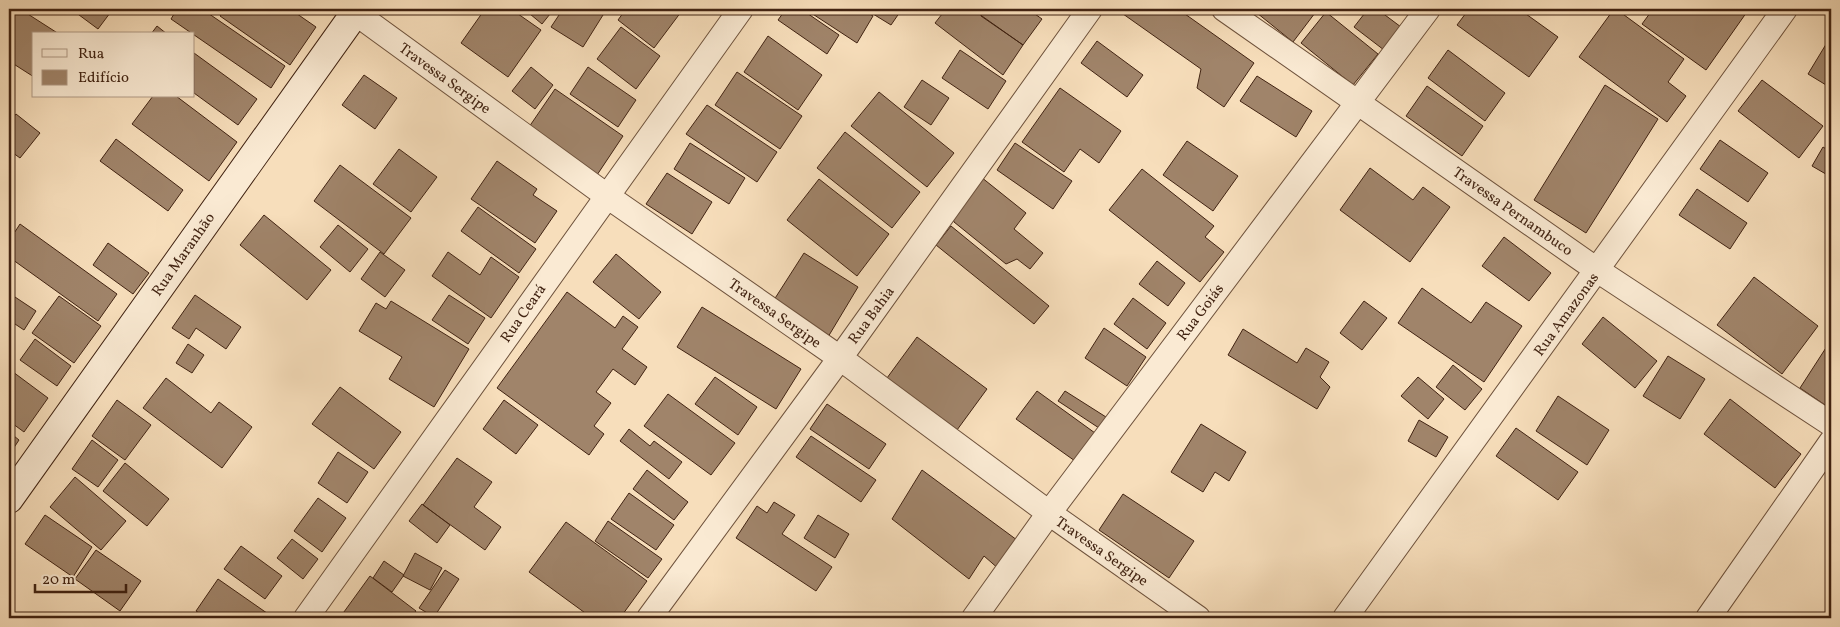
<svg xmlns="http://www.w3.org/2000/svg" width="1840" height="627" viewBox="0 0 1840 627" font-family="Vollkorn,serif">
  <rect width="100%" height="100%" fill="#f7debb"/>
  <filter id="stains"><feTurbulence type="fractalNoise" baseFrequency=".004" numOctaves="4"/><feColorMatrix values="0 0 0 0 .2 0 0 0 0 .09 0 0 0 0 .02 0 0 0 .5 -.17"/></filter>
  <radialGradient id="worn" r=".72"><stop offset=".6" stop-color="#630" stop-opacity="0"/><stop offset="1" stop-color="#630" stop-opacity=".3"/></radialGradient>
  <path fill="#a0846a" stroke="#412312" d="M9,9H20L59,34H34V77L9,61Z
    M71,9H113L98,29Z
    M177,9H202L285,66L271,88L171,19Z
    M225,9H290L316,27L290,65L220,16Z
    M485,9H511L541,30L508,77L461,43Z
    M524,9H554L542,24Z
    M563,9H593L603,15L583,47L551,27Z
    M626,9H677L681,12L654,48L618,20Z
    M786,9H801L839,35L827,54L778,20Z
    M805,9H862L873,16L857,43Z
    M865,9H902L891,25Z
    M946,9H972L1023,45L1003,75L935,23Z
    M986,9H1028L1042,19L1023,45L981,16Z
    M1116,9H1178L1254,63L1224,107L1197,88L1201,69Z
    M1252,9H1318L1293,42Z
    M1368,9H1377L1401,27L1384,50L1354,27Z
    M1469,9H1519L1558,37L1529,77L1457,25Z
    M1614,9H1616L1684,59L1668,82L1686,96L1667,122L1579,57Z
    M1653,9H1676L1683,14L1687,9H1749L1706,70L1642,24Z
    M1326,12L1378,54L1353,85L1301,43Z
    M157,26L167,34H151Z
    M621,27L660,56L636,89L597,59Z
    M768,36L822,75L798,110L744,72Z
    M1831,36V88L1808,74Z
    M1097,41L1143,75L1127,97L1081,63Z
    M960,50L1006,81L988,109L942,78Z
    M1448,50L1505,93L1485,121L1428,78Z
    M194,53L257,99L238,125L194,93Z
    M531,67L553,85L535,109L512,91Z
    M588,67L636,100L618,127L570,94Z
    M737,72L802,116L780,149L715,105Z
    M364,75L397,98L375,129L342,105Z
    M1257,76L1312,111L1296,137L1240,101Z
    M922,80L949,98L931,125L904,107Z
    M1762,80L1823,126L1799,158L1738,111Z
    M1605,85L1658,119L1586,233L1534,200Z
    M1427,86L1483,126L1462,156L1406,116Z
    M1060,88L1121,131L1099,163L1080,149L1064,172L1022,142Z
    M555,89L623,136L597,175L529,127Z
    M879,92L954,153L927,187L851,126Z
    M153,96H176L237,142L209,181L132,124Z
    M707,105L777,152L757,182L686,134Z
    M16,114L40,133L20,158L9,150V123Z
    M845,132L920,192L892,228L817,168Z
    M116,139L183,190L168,211L100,161Z
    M1720,140L1768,173L1748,202L1700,169Z
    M1187,141L1238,176L1213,211L1163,175Z
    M690,143L745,178L729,204L674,169Z
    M1015,143L1072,181L1053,209L997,170Z
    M1823,147L1831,152V177L1812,166Z
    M399,149L437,177L411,212L373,184Z
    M497,161L537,189L533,195L557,211L535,243L471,199Z
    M340,165L411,218L384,254L314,201Z
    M1370,168L1413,200L1423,187L1450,207L1410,262L1340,210Z
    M1142,169L1214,226L1205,237L1224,252L1200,282L1109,210Z
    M667,173L712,202L692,234L646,204Z
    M981,177L1026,213L1014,229L1043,253L1030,269L1017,259L1006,264L954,222L951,214Z
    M819,179L889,234L857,276L787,220Z
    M1697,189L1747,223L1730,249L1679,215Z
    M478,207L536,249L519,273L461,231Z
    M264,215L331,270L307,300L240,245Z
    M20,224L117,294L98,321L9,257V241Z
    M338,225L368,249L350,272L320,247Z
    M951,226L1049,306L1034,324L936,245Z
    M1504,237L1551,273L1529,301L1482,266Z
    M108,243L149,273L133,294L93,265Z
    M380,252L405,270L385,297L361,279Z
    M448,252L480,275L491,257L519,277L491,318L432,276Z
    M804,253L858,287L828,337L772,303Z
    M616,254L661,292L639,319L593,282Z
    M1157,261L1185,283L1168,306L1139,284Z
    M1754,277L1818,326L1782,374L1717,325Z
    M1422,288L1471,323L1486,302L1522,326L1484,382L1398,323Z
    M567,292L615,328L623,316L638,327L622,349L647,367L635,385L613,369L596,392L611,403L594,426L604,434L589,455L497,388Z
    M9,293L36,311L24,330L9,320Z
    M195,295L241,327L226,349L196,328L189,339L172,328Z
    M449,295L485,318L468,344L432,320Z
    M59,296L101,326L74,363L32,333Z
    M1133,298L1166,323L1147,349L1114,324Z
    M391,301L469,349L434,407L389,379L402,357L359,331L376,303L386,309Z
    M1364,301L1387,318L1362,350L1340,333Z
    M702,307L801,369L776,409L677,347Z
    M1603,317L1657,361L1635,388L1582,344Z
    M1104,328L1146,357L1127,386L1085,358Z
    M1243,329L1297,363L1306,348L1329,362L1320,377L1330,387L1317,409L1228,355Z
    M917,337L987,389L957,430L887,378Z
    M35,339L71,366L57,386L20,360Z
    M1831,340V409L1800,388Z
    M188,344L204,355L192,373L176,363Z
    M1668,356L1705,379L1680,419L1643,396Z
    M1453,365L1482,389L1465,410L1436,387Z
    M9,369L48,398L24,432L9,421Z
    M715,377L757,407L738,435L695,404Z
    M1418,377L1444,399L1428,419L1401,396Z
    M166,378L211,413L219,402L252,427L222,468L143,408Z
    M340,387L401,432L374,469L312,424Z
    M1037,391L1095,433L1075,461L1016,419Z
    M1065,391L1106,417L1099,428L1058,401Z
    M668,394L735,443L711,475L644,426Z
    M1558,396L1609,430L1587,465L1536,431Z
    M1730,399L1801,454L1775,488L1704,434Z
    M117,400L151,425L125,460L92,436Z
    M504,400L538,425L516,454L483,429Z
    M827,404L886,444L869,469L810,429Z
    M1419,420L1448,437L1436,457L1408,441Z
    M1201,424L1246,452L1229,481L1215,472L1203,492L1171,472Z
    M1516,428L1578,472L1558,500L1496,456Z
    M629,429L650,446L654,441L682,462L669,479L620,441Z
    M9,432L19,440L9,455Z
    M811,436L876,480L861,502L796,457Z
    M92,440L118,460L98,487L72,469Z
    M338,452L368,472L347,503L318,483Z
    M457,458L492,482L474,507L501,527L485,550L423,505Z
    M125,463L169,499L147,526L103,491Z
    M647,470L688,502L674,520L633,489Z
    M922,470L1021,543L1000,570L984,556L969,579L892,519Z
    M75,477L126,521L101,550L50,507Z
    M629,493L674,525L656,550L611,519Z
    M1123,494L1194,541L1169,578L1099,530Z
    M318,498L346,518L322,552L294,531Z
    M774,502L795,515L782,534L832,567L816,591L736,538L757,506L767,513Z
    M422,504L450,525L437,543L409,521Z
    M45,515L92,547L73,577L25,544Z
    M818,515L849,534L835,558L804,538Z
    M608,521L662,559L648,578L595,541Z
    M566,522L647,581L620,618H592L529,572Z
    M292,539L318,559L303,579L277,558Z
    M241,546L282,576L265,599L224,569Z
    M96,550L141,581L120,611L75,579Z
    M415,553L442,568L430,590L403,576Z
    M384,561L404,575L392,592L373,578Z
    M445,570L459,579L434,617L419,608Z
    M370,576L416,611L411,618H344L341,616Z
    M218,579L274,618H207L196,611Z
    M9,609L22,618H9Z"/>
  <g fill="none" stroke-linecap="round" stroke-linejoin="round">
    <g stroke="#6e523c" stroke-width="26">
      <path id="street" d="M350,9L607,196L840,358L1049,513L1198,618
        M1224,9L1597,270L1831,424
        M306,618L741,9
        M649,618L840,358L1090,9
        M974,618L1049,513L1428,9
        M1345,618L1785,9
        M1708,618L1831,442"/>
    </g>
    <g stroke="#412312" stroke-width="30">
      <path id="secondary" d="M9,499L358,9"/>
    </g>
    <use href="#street" stroke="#faead3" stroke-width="24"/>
    <use href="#secondary" stroke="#faead3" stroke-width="28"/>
  </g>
  <g text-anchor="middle" stroke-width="5" stroke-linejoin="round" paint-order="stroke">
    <g font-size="15" fill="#412312" stroke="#faead3">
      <text transform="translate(445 78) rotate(36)" y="5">Travessa Sergipe</text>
      <text transform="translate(1513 211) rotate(35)" y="5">Travessa Pernambuco</text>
      <text transform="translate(183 254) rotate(-55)" y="5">Rua Maranhão</text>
      <text transform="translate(1200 312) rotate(-53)" y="5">Rua Goiás</text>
      <text transform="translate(523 313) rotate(-55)" y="5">Rua Ceará</text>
      <text transform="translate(775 313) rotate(35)" y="5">Travessa Sergipe</text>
      <text transform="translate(1566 314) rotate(-54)" y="5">Rua Amazonas</text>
      <text transform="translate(871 315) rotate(-54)" y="5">Rua Bahia</text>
      <text transform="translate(1102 551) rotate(35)" y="5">Travessa Sergipe</text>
    </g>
  </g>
  <rect width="1840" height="627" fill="none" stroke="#f7debb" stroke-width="30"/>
  <rect x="10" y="10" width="1820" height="607" fill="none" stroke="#412312" stroke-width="2.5"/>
  <rect x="15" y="15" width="1810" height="597" fill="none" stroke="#412312"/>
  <rect x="32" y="32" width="162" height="65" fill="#faead3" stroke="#b09a86"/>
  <rect x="42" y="49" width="25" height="8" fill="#faead3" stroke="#b09a86"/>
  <text x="78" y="58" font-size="15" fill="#412312">Rua</text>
  <rect x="42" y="70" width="25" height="15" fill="#a0846a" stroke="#b09a86"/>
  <text x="78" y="82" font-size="15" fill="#412312">Edifício</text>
  <path d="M35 584v8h91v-8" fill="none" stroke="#412312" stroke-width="2.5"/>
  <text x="42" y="584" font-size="15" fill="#412312" stroke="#faead3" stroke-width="4" paint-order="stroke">20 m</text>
  <rect width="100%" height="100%" filter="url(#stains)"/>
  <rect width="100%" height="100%" fill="url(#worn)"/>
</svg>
